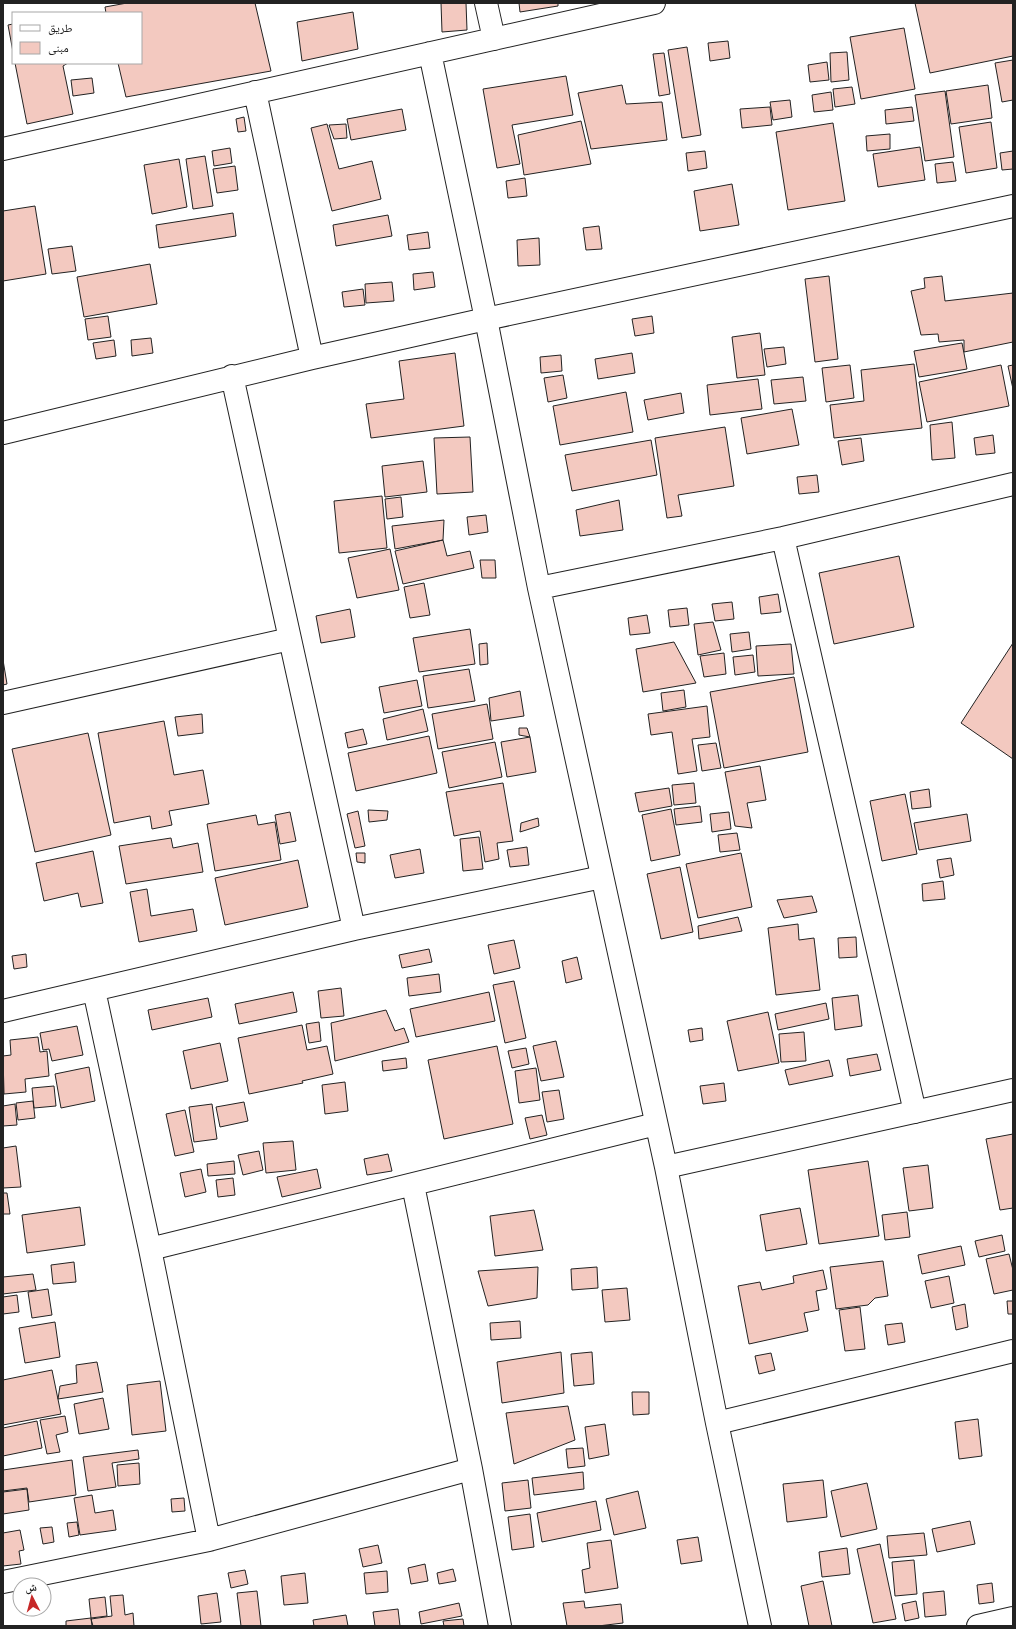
<svg xmlns="http://www.w3.org/2000/svg" width="1016" height="1629" viewBox="0 0 1016 1629" font-family="'Open Sans','Noto Naskh Arabic',sans-serif">
  <rect width="100%" height="100%" fill="#fff"/>
  <path fill="#f3c9c0" stroke="#222" d="M127,3H255L271,71L126,97L118,63H141V13H106L105,7Z
    M441,3H466L467,30L442,32Z
    M519,3H558V6L520,12Z
    M915,3H1013V56L930,73Z
    M353,12L358,49L302,61L297,22Z
    M13,24V52L8,25Z
    M904,28L915,89L861,99L850,37Z
    M728,41L730,58L710,61L708,43Z
    M687,47L701,135L682,138L668,50Z
    M847,52L849,80L831,82L830,53Z
    M664,53L670,94L659,96L653,54Z
    M1013,60V100L1002,102L995,63Z
    M827,62L829,80L810,82L808,65Z
    M15,63H68L63,66L73,114L27,124Z
    M566,76L573,115L512,125L520,164L497,168L483,89Z
    M92,78L94,93L73,96L71,80Z
    M622,85L626,104L662,102L667,140L591,149L578,93Z
    M988,85L992,118L951,124L946,91Z
    M852,87L855,104L835,107L833,89Z
    M945,91L954,157L925,161L915,95Z
    M831,92L833,110L814,112L812,95Z
    M790,100L792,117L773,120L770,102Z
    M770,107L772,125L742,128L740,109Z
    M912,107L914,121L886,124L885,110Z
    M402,109L406,130L351,140L347,119Z
    M244,117L246,131L238,132L236,119Z
    M581,121L591,164L524,175L518,135Z
    M991,122L997,168L966,173L959,127Z
    M833,123L845,201L788,210L776,132Z
    M327,124L339,169L372,161L381,199L332,211L311,128Z
    M346,124L347,138L334,139L329,125Z
    M890,134V149L867,151L866,136Z
    M920,147L925,180L878,187L873,154Z
    M230,148L232,163L214,166L212,151Z
    M705,151L707,168L688,171L686,153Z
    M1013,151V169L1002,170L1000,153Z
    M205,156L213,206L193,209L186,159Z
    M179,159L187,207L152,214L144,165Z
    M953,162L956,181L937,183L935,164Z
    M235,166L238,190L217,193L213,169Z
    M525,178L527,196L508,198L506,181Z
    M732,184L739,225L700,231L694,191Z
    M35,206L46,274L3,281V211Z
    M233,213L236,236L159,248L156,225Z
    M388,215L392,236L336,246L333,225Z
    M599,226L602,249L586,250L583,228Z
    M428,232L430,248L409,250L407,235Z
    M539,238L540,265L518,266L517,240Z
    M72,246L76,271L52,274L48,249Z
    M150,264L157,304L84,317L77,277Z
    M433,272L435,287L414,290L413,274Z
    M829,276L838,359L815,362L805,279Z
    M942,276L945,301L1013,293V342L964,352V340L939,342L938,334L921,335L911,291L925,288L924,278Z
    M392,282L394,301L366,303L365,284Z
    M363,289L365,305L344,307L342,292Z
    M108,316L111,337L88,340L85,319Z
    M652,316L654,333L635,336L632,319Z
    M760,333L765,375L737,378L732,337Z
    M151,338L153,353L132,356L131,340Z
    M114,340L116,356L96,359L93,343Z
    M962,343L967,369L919,377L914,351Z
    M784,347L786,364L767,367L764,349Z
    M455,353L464,426L371,438L366,404L404,399L399,361Z
    M632,353L635,373L598,379L595,359Z
    M561,355L562,371L541,373L540,357Z
    M914,364L922,428L834,438L830,405L864,401L861,370Z
    M850,365L854,398L826,402L822,368Z
    M1001,365L1009,406L927,422L919,382Z
    M1013,365V389L1008,366Z
    M563,375L567,398L548,402L544,378Z
    M803,377L806,401L774,404L771,380Z
    M758,379L762,409L710,415L707,385Z
    M626,392L633,432L560,445L553,406Z
    M681,393L684,413L648,420L644,400Z
    M792,409L799,445L747,454L741,418Z
    M952,422L955,458L932,460L930,425Z
    M725,427L734,486L678,495L682,516L667,518L655,438Z
    M993,435L995,453L976,455L974,438Z
    M470,437L473,492L437,494L434,438Z
    M861,438L864,461L842,465L838,441Z
    M651,440L657,475L572,491L565,455Z
    M423,461L427,492L385,497L382,466Z
    M817,475L819,492L799,494L797,477Z
    M382,496L387,548L339,553L334,501Z
    M401,497L403,517L387,519L385,499Z
    M619,500L623,530L580,536L576,510Z
    M486,515L488,532L469,535L467,517Z
    M444,520L443,540L395,549L392,526Z
    M443,540L447,556L470,551L474,568L403,584L395,551Z
    M390,549L399,590L357,598L348,558Z
    M899,556L914,627L834,644L819,573Z
    M480,560H495L496,578H482Z
    M424,583L430,615L410,618L404,587Z
    M778,594L781,612L761,614L759,597Z
    M732,602L734,619L715,621L712,604Z
    M687,608L689,625L670,627L668,610Z
    M350,609L355,637L321,643L316,616Z
    M647,615L650,633L630,635L628,618Z
    M713,622L721,650L698,655L694,624Z
    M470,629L475,664L419,672L413,638Z
    M749,632L751,649L732,652L730,634Z
    M674,642L696,683L643,692L636,649Z
    M487,643L488,664L480,665L479,644Z
    M1013,643V759L961,723Z
    M791,644L794,674L758,676L756,646Z
    M724,653L726,674L704,677L700,656Z
    M753,655L755,672L735,675L733,657Z
    M3,660L7,684L3,685Z
    M469,669L475,701L428,708L423,676Z
    M794,677L808,752L724,768L710,692Z
    M417,680L422,706L384,713L379,687Z
    M684,690L686,707L663,711L661,693Z
    M520,691L524,716L491,721L489,698Z
    M487,704L493,739L438,749L432,714Z
    M707,706L710,737L692,739L697,771L678,774L672,732L651,735L648,714Z
    M423,709L428,731L387,740L383,719Z
    M202,714L203,733L178,736L175,717Z
    M164,721L174,775L203,770L209,804L169,811L172,825L152,829L150,816L114,823L98,733Z
    M519,728H527L530,737L519,735Z
    M363,729L367,744L348,748L345,733Z
    M88,733L111,835L35,852L12,749Z
    M429,736L437,773L356,791L348,753Z
    M530,737L536,772L507,777L501,742Z
    M495,742L502,777L449,788L442,752Z
    M716,743L721,768L702,771L698,745Z
    M760,766L766,800L747,803L752,828L735,826L725,772Z
    M503,783L513,841L497,843L499,859L485,862L480,831L454,836L446,792Z
    M694,783L696,803L674,805L672,785Z
    M669,788L672,806L639,812L635,793Z
    M929,789L931,807L912,809L910,792Z
    M905,794L917,854L882,861L870,801Z
    M700,806L702,822L676,825L674,809Z
    M671,809L680,855L651,861L642,815Z
    M368,810L388,811L387,820L369,822Z
    M358,811L365,846L355,848L347,814Z
    M290,812L296,841L280,844L275,815Z
    M729,812L731,829L712,832L710,814Z
    M967,814L971,841L919,850L914,823Z
    M256,815L258,825L275,822L281,860L215,871L207,824Z
    M538,818L539,826L520,832L521,823Z
    M737,833L740,850L720,852L718,835Z
    M479,837L483,869L463,871L460,839Z
    M171,838L173,848L198,843L203,872L126,884L119,846Z
    M527,847L529,865L510,867L507,850Z
    M420,849L424,873L395,878L390,855Z
    M93,851L103,903L81,907L78,893L44,901L36,863Z
    M356,853H365V863L357,862Z
    M741,853L752,907L698,918L686,864Z
    M951,858L954,875L940,878L937,860Z
    M298,860L308,907L225,925L215,878Z
    M680,867L693,932L661,939L647,874Z
    M943,881L945,899L923,901L922,884Z
    M147,889L151,916L193,909L197,931L139,942L130,892Z
    M812,896L817,912L784,918L777,900Z
    M738,917L742,931L699,939L698,926Z
    M798,924L799,940L814,938L820,990L776,995L768,928Z
    M856,937L857,957L839,958L838,938Z
    M514,940L520,968L494,974L488,945Z
    M429,949L432,962L402,968L399,955Z
    M26,954L27,967L14,969L12,956Z
    M577,957L582,979L566,983L562,961Z
    M439,974L441,992L409,996L407,978Z
    M514,981L526,1038L505,1043L493,985Z
    M341,988L344,1016L321,1018L318,991Z
    M293,992L297,1012L239,1024L235,1004Z
    M489,992L495,1021L416,1037L410,1009Z
    M858,995L862,1026L835,1030L832,998Z
    M208,998L212,1017L152,1030L148,1010Z
    M826,1003L829,1019L778,1030L775,1014Z
    M386,1010L395,1031L404,1028L409,1042L335,1061L331,1023Z
    M768,1012L779,1063L738,1071L727,1021Z
    M319,1022L321,1041L309,1043L306,1024Z
    M302,1025L307,1050L327,1046L333,1074L302,1081L303,1083L249,1094L238,1038Z
    M77,1026L83,1055L52,1061L49,1049L43,1050L40,1033Z
    M702,1028L703,1040L690,1042L688,1030Z
    M804,1032L806,1061L781,1062L779,1034Z
    M38,1037L40,1052L47,1051L49,1076L25,1079L26,1092L4,1094L3,1056L11,1055L10,1040Z
    M556,1041L564,1077L541,1081L533,1046Z
    M220,1043L228,1081L191,1089L183,1051Z
    M497,1046L513,1124L444,1139L428,1060Z
    M526,1048L529,1064L512,1068L508,1051Z
    M877,1054L881,1070L850,1076L847,1059Z
    M406,1058L407,1068L383,1071L382,1061Z
    M829,1060L833,1076L789,1085L785,1070Z
    M89,1067L95,1101L61,1108L55,1074Z
    M536,1068L540,1100L519,1103L515,1071Z
    M345,1082L348,1111L325,1114L322,1085Z
    M724,1083L726,1101L703,1104L700,1086Z
    M54,1086L56,1106L34,1108L32,1088Z
    M559,1090L564,1119L547,1122L542,1092Z
    M33,1101L35,1118L18,1120L16,1103Z
    M244,1102L248,1121L220,1127L216,1107Z
    M15,1104L17,1125L3,1126V1106Z
    M212,1104L217,1139L194,1142L189,1107Z
    M185,1110L194,1152L175,1156L166,1114Z
    M542,1115L547,1135L530,1139L525,1118Z
    M1013,1134V1208L1000,1210L986,1139Z
    M293,1141L296,1170L266,1173L263,1143Z
    M16,1146L21,1187L3,1188V1148Z
    M259,1151L263,1170L243,1175L238,1155Z
    M388,1154L392,1171L367,1175L364,1159Z
    M234,1161L235,1174L208,1176L207,1164Z
    M868,1161L879,1236L819,1244L808,1170Z
    M928,1165L933,1208L909,1211L903,1168Z
    M201,1169L206,1192L185,1197L180,1173Z
    M317,1169L321,1188L282,1197L277,1177Z
    M233,1178L235,1195L218,1197L216,1180Z
    M3,1193H7L10,1214H3Z
    M80,1207L85,1245L27,1253L22,1215Z
    M800,1208L807,1244L766,1251L760,1215Z
    M534,1210L543,1250L495,1256L490,1216Z
    M907,1212L910,1237L885,1240L882,1215Z
    M1002,1235L1005,1251L979,1257L975,1241Z
    M961,1246L965,1265L922,1274L918,1255Z
    M1009,1254L1013,1270V1290L994,1294L986,1259Z
    M883,1261L888,1296L875,1298L868,1305L836,1309L830,1267Z
    M74,1262L76,1282L53,1284L51,1265Z
    M538,1267L537,1298L488,1306L478,1271Z
    M597,1267L598,1288L572,1290L571,1269Z
    M823,1270L827,1289L816,1291L819,1310L804,1313L808,1331L749,1344L738,1286L760,1282L762,1290L794,1283L793,1276Z
    M33,1274L36,1290L3,1294V1277Z
    M949,1276L954,1303L931,1308L925,1281Z
    M627,1288L630,1320L605,1322L602,1290Z
    M48,1289L52,1315L32,1318L28,1292Z
    M17,1295L19,1312L3,1314V1297Z
    M1007,1301H1013V1314H1008Z
    M965,1304L968,1327L956,1330L952,1307Z
    M860,1307L865,1349L845,1351L839,1310Z
    M520,1321L521,1338L491,1340L490,1323Z
    M55,1322L60,1357L25,1363L19,1328Z
    M902,1323L905,1342L888,1345L885,1325Z
    M561,1352L564,1393L502,1403L497,1362Z
    M592,1352L594,1384L574,1386L571,1354Z
    M771,1353L775,1370L759,1374L755,1356Z
    M97,1362L103,1392L58,1399L60,1386L77,1383L76,1365Z
    M52,1370L61,1414L3,1425V1380Z
    M160,1381L166,1431L132,1435L127,1385Z
    M632,1392H649V1414L633,1415Z
    M103,1398L109,1429L79,1434L74,1404Z
    M568,1406L575,1440L514,1464L506,1413Z
    M65,1416L68,1432L56,1435L60,1452L47,1454L40,1420Z
    M978,1419L982,1456L959,1459L955,1422Z
    M37,1421L42,1448L3,1456V1428Z
    M605,1424L609,1455L589,1459L585,1427Z
    M583,1448L585,1466L568,1468L566,1449Z
    M138,1450L139,1459L112,1463L116,1487L88,1491L83,1457Z
    M72,1460L76,1495L29,1502L27,1488L3,1491V1470Z
    M139,1463L140,1484L118,1486L117,1465Z
    M583,1472L584,1489L534,1495L532,1478Z
    M528,1480L531,1508L505,1511L502,1483Z
    M823,1480L827,1517L787,1522L783,1484Z
    M867,1483L877,1529L841,1537L831,1491Z
    M27,1489L29,1510L3,1514V1492Z
    M638,1491L646,1528L614,1535L606,1499Z
    M92,1495L95,1513L113,1510L116,1530L80,1535L74,1498Z
    M184,1498L185,1511L172,1512L171,1499Z
    M596,1501L601,1530L542,1542L537,1513Z
    M530,1514L534,1547L512,1550L508,1517Z
    M970,1521L975,1544L937,1552L932,1529Z
    M77,1522L79,1535L69,1537L67,1523Z
    M52,1527L54,1542L43,1544L40,1528Z
    M20,1530L24,1550L19,1551L21,1564L3,1566V1533Z
    M924,1533L927,1555L889,1558L887,1536Z
    M698,1537L702,1561L681,1564L677,1540Z
    M611,1540L618,1588L585,1593L582,1570L590,1568L587,1543Z
    M880,1544L896,1619L873,1623L857,1549Z
    M378,1545L382,1563L363,1567L359,1549Z
    M847,1548L850,1574L822,1577L819,1552Z
    M914,1560L917,1594L895,1596L892,1562Z
    M425,1564L428,1581L411,1584L408,1568Z
    M453,1569L456,1581L439,1584L437,1573Z
    M245,1570L248,1584L231,1588L228,1573Z
    M387,1571L388,1592L366,1594L364,1573Z
    M305,1573L308,1603L284,1605L281,1576Z
    M823,1581L832,1626H809L801,1586Z
    M992,1583L994,1602L979,1604L977,1585Z
    M257,1591L261,1626H241L237,1593Z
    M944,1591L946,1615L925,1617L923,1593Z
    M217,1593L221,1622L201,1624L198,1596Z
    M123,1595L125,1615L133,1613L134,1626H93L91,1619L112,1616L110,1596Z
    M105,1597L107,1616L91,1618L89,1599Z
    M584,1601L585,1608L621,1604L623,1623L598,1626H567L563,1603Z
    M916,1601L919,1618L905,1621L902,1604Z
    M459,1603L462,1616L421,1624L419,1612Z
    M398,1609L400,1626H375L373,1612Z
    M346,1615L348,1626H314L313,1620Z
    M91,1618L92,1626H66V1621Z
    M463,1619L464,1626H444L443,1621Z"/>
  <g fill="none" stroke-linecap="round" stroke-linejoin="round">
    <g stroke="#222" stroke-width="24">
      <path id="street" d="M486,3L494,39
        M430,53L486,319L539,588L666,1167L717,1423L760,1626
        M255,92L312,358
        M3,149L654,3
        M232,376L354,929
        M3,433L312,358L486,319L1013,206
        M783,538L915,1112
        M539,588L783,538L1013,484
        M3,703L290,639
        M94,990L150,1249L209,1540
        M3,1011L354,929L602,877
        M666,1167L1013,1090
        M413,1185L471,1469L500,1626
        M150,1249L656,1124
        M717,1423L1013,1351
        M3,1582L209,1540L471,1469
        M978,1626L1013,1618"/>
    </g>
    <use href="#street" stroke="#fff" stroke-width="22"/>
  </g>
  <rect width="1016" height="1629" fill="none" stroke="#222222" stroke-width="8"/>
  <rect x="12" y="12" width="130" height="52" fill="#ffffff" stroke="#a7a7a7"/>
  <rect x="20" y="25" width="20" height="6" fill="#ffffff" stroke="#a7a7a7"/>
  <text x="48" y="32" font-size="12" fill="#222222">طريق</text>
  <rect x="20" y="42" width="20" height="12" fill="#f3c9c0" stroke="#a7a7a7"/>
  <text x="48" y="52" font-size="12" fill="#222222">مبنى</text>
  <g transform="translate(32 1597) rotate(354)"><circle r="19" fill="#ffffff" stroke="#a7a7a7"/>
  <path d="M0-3L7 15L0 10L-7 15Z" fill="#c62828"/>
  <text y="-6" font-size="11" font-weight="bold" text-anchor="middle" fill="#222222">ش</text>
  </g>
</svg>
